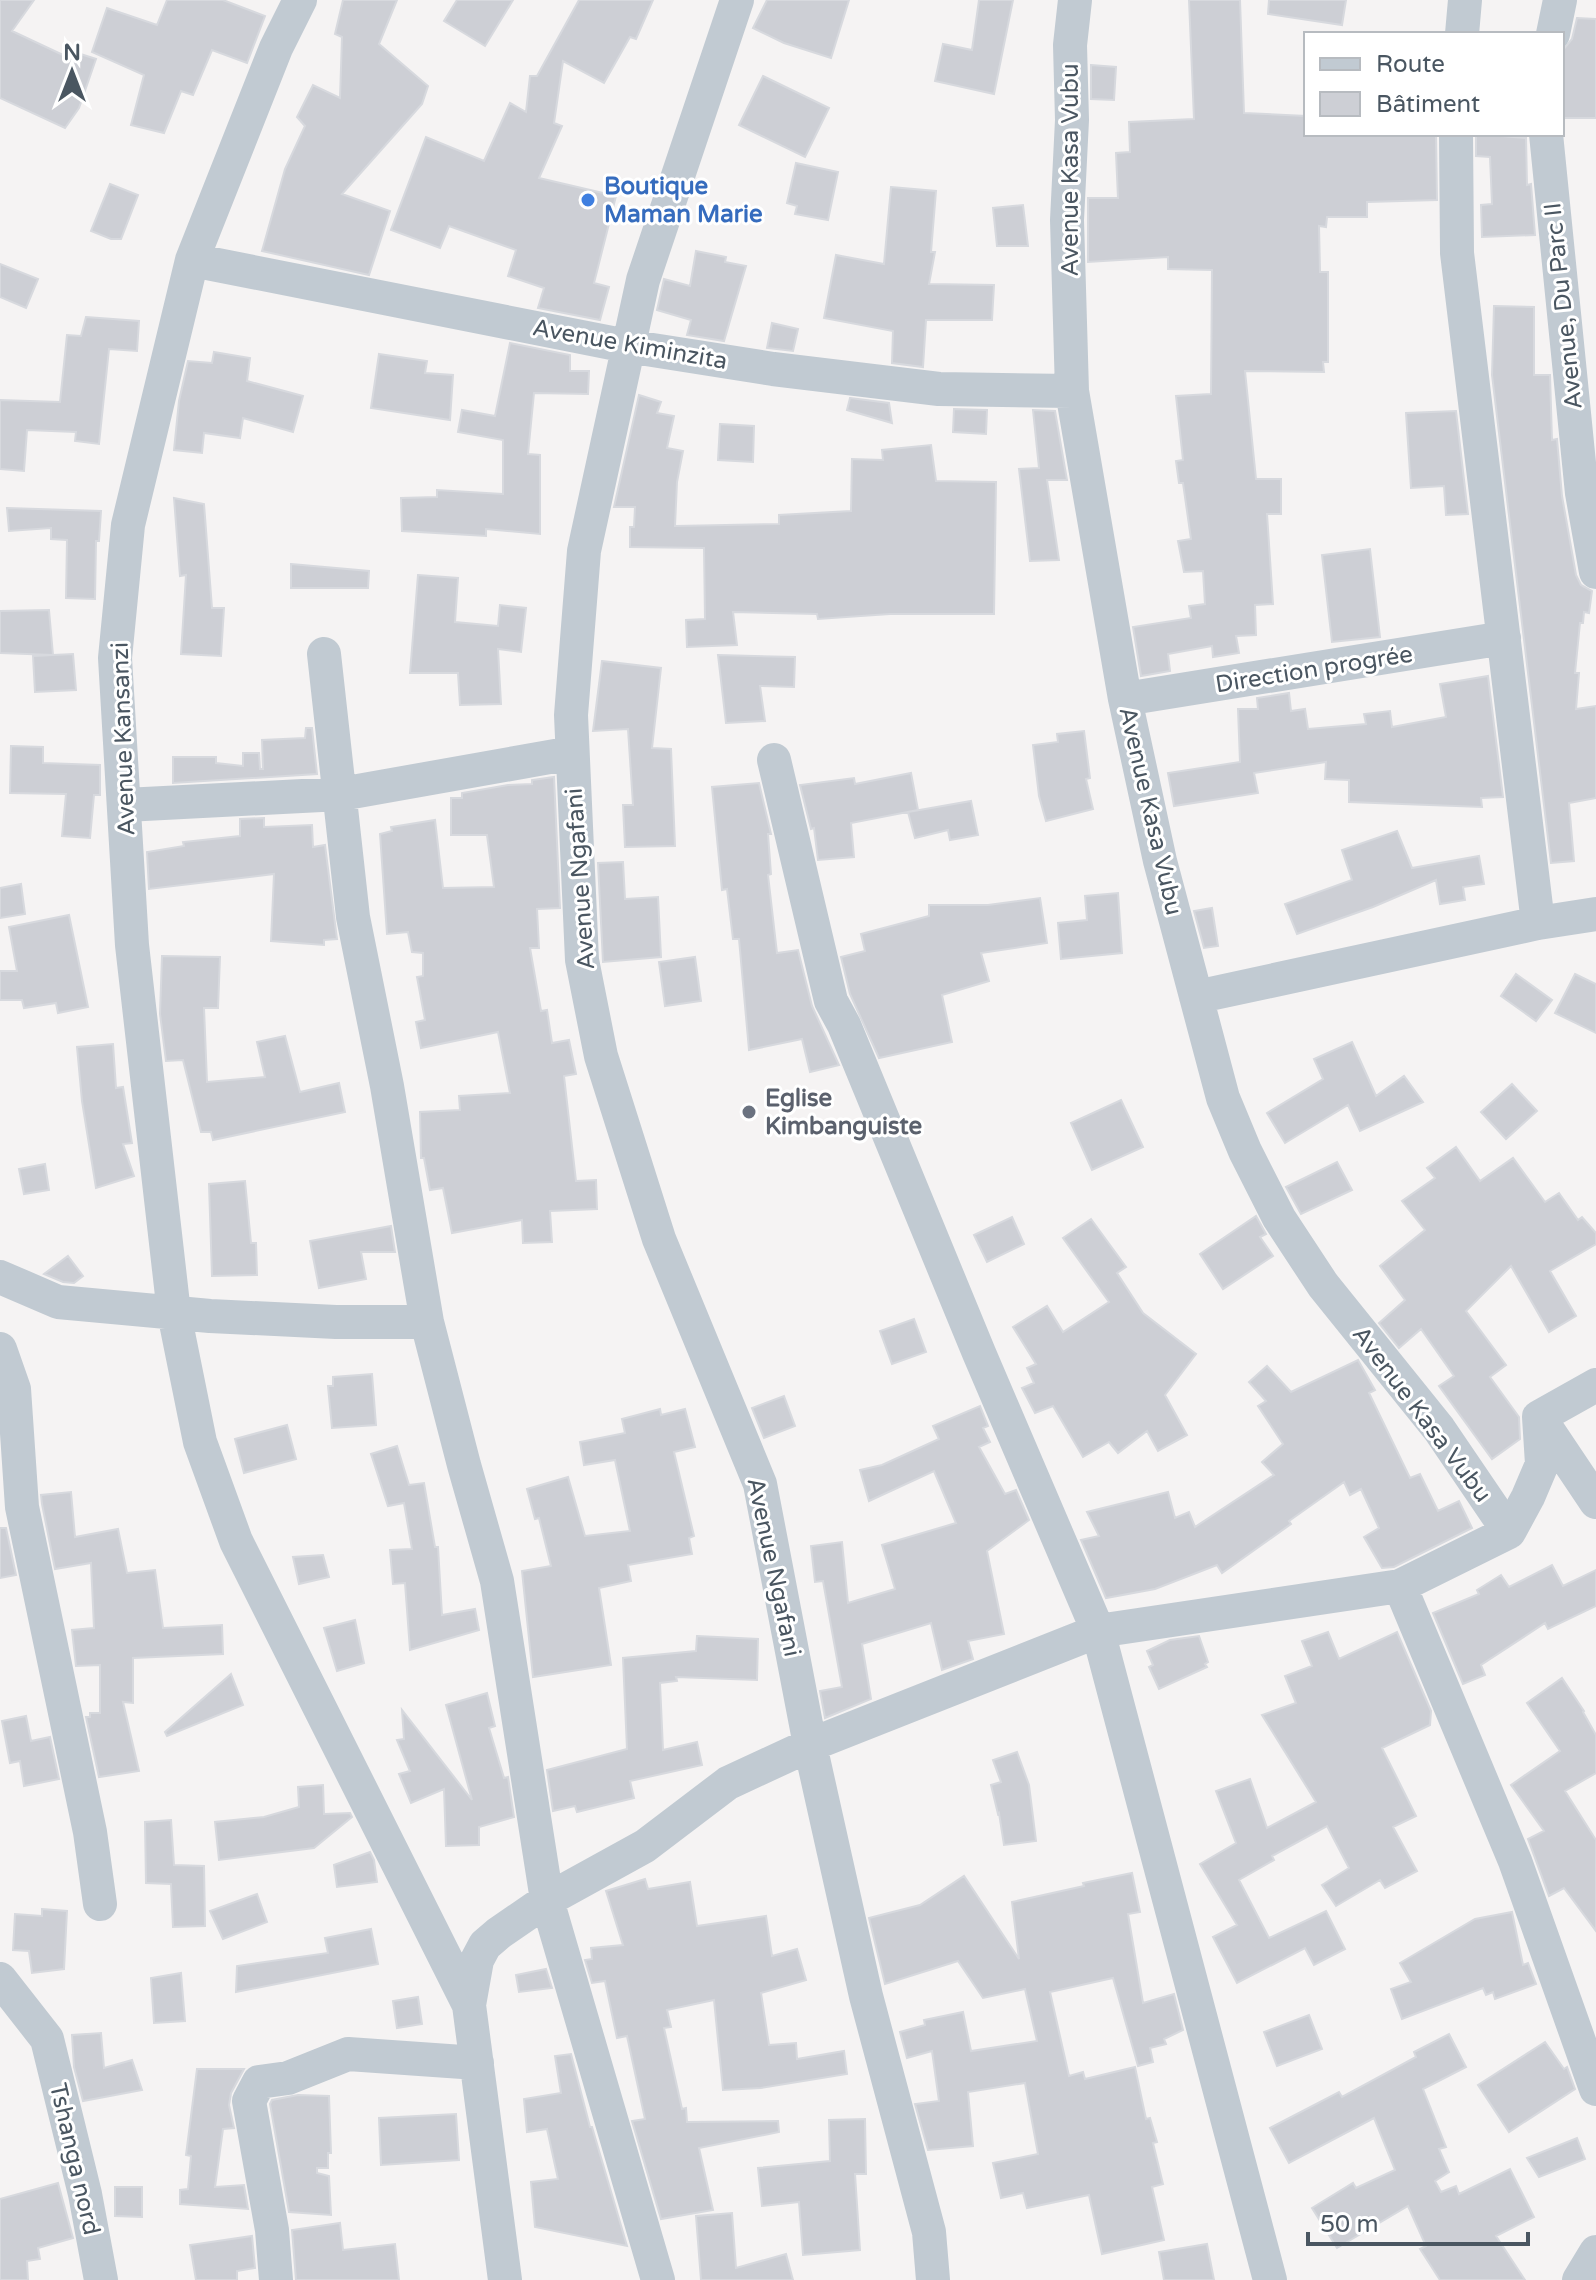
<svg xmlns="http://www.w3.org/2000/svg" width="1596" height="2280" viewBox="0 0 1596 2280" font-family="'Varela Round',sans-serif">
  <rect width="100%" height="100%" fill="#f5f3f3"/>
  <path fill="#cdcfd5" stroke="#d7d9de" stroke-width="2" d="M0,0H34L12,31L63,55L65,49L96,59L79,108L65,128L0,98Z
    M167,0H223L265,16L247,63L212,50L193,95L181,91L164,133L131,125L144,75L92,52L107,8L157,25Z
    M343,0H397L379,44L428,86L422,104L342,194L390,211L369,275L262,251L285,169L305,126L297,117L313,85L340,98L342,37L335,34Z
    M457,0H513L485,46L444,21Z
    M579,0H653L636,39L630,37L604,83L563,61L554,123L562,126L539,178L616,196L594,283L609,287L600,320L538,308L544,288L508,276L516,250L449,226L440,248L391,230L426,137L484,161L510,103L526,112L530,76H537Z
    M767,0H849L831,58L784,43L753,28Z
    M979,0H1013L994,94L935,81L943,44L972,50Z
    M1189,0H1240L1244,113L1306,116V134H1436L1437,200L1367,202V217H1327L1326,227L1319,226L1320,272H1328V362H1323L1324,372L1245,371L1256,479H1281V514H1267L1273,604L1255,605L1256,635L1236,636L1239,653L1213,657L1212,646L1168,654L1170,671L1141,676L1133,627L1191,618L1189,606L1205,604L1203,571L1184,572L1178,541L1191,539L1183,483H1179L1176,461L1183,460L1176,396L1211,394L1212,270L1168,269V257L1088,262V198H1118L1116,153L1130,152L1129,122L1194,119Z
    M1269,0H1346L1342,25L1268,14Z
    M1577,18L1596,19V118H1562V51L1572,39Z
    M1091,65L1116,67L1114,100L1091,99Z
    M763,76L829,108L805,157L739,125Z
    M1476,134L1526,138L1527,185L1531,184L1535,235L1482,237L1481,205L1492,204L1490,157L1476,156Z
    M796,163L838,172L828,220L795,214L797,206L787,203Z
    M110,184L138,195L121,239H111L91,231Z
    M891,187L936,191L931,252H935L929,284L994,285L992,320H926L923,367L892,363L893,331L824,318L836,255L884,264Z
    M1023,205L1028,246H997L993,208Z
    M696,251L726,257L725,262L746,266L724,341L687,335L691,320L657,310L664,279L690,286Z
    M0,264L38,279L26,308L0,297Z
    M1494,306L1534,307V375H1550L1552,440L1557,439L1562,496L1576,575L1581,585L1592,591L1589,613L1584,612L1583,623H1580L1575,673H1579L1576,709L1596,706V798L1569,803L1574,861L1551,863L1492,375Z
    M86,317L139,321L137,351L109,349L99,444L75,441L76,432L27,430L24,471L0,469V400L60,402L67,335L81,336Z
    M772,323L798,329L793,351L767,348Z
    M510,343L570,355V371H589L588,394L534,393L528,454L540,455V534L486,529V536L402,531L401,498L437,497V490L503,494V440L458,432L462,410L495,416Z
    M214,352L250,358L247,381L303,396L293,432L243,418L240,438L204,433L202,453L174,450L179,401L188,361L212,363Z
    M379,354L427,361L425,373L453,375L450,420L371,408Z
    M639,395L661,402L657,413L674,416L667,448L683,451L677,482L675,526L779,524V515L851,511L852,459L883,460L882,450L931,445L936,481L996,482L994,614H890L818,619L817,614L733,612L737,645L687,647L686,620L705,619L704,548L630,547V527H634L635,507H614Z
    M850,398L889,403L892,423L847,410Z
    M954,409L987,410L986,434L953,432Z
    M1033,410L1055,411L1067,480H1047L1059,560L1030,561L1019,469L1039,468Z
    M1456,411L1468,514L1446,515L1444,486L1411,488L1406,413Z
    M720,424L754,426L753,462L718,460Z
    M174,498L204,504L212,608H224L221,656L181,654L186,575L180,576Z
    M7,508L101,511L99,541H96L95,599L66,598L67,540L51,539V528L9,531Z
    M1370,549L1380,637L1332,642L1322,555Z
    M291,564L369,571L368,588H291Z
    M418,575L458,578L455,622L498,626L500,605L526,608L521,652L498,649L501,704L460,705L458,673H410Z
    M49,610L53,655L0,653V611Z
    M73,654L76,690L35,692L33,656Z
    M718,655L795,657L794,687L760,686L765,721L726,723Z
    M602,661L661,668L652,748L671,749L675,846L625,847L623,805H633L628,729L593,731Z
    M1488,676L1503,797L1481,798L1482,807L1349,802V780L1325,779L1326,762L1254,773L1258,793L1174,806L1168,773L1240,762L1238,709H1258L1257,698L1289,693L1291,711L1305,709L1308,729L1366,724L1364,714L1390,711L1392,727L1446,717L1440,684Z
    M306,728H312L317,774L173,783V757H216V763L243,766V753H259L260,769H263L262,740L305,738Z
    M1084,731L1090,778L1086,779L1093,809L1046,821L1039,796L1033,745L1058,742L1057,734Z
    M11,746L43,747V763L100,765V795H94L90,838L62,836L66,794L10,793Z
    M911,773L918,810L851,823L854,857L818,860L814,828L811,829L800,785L854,778L855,784Z
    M554,777L560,908L537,909L539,948H530L541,1011L547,1010L552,1043L569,1040L576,1074L564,1076L576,1181L596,1180L597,1209L550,1211L552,1242L523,1243L522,1220L452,1233L443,1188L430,1190L424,1158H421L420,1112L460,1110L459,1096L510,1093L498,1032L421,1048L416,1022L425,1020L417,977L423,976V953L412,952L408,932L387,934L380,834L392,831L391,827L435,820L443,888L494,887L487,835H451V798H462V793L508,785L532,784V780Z
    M759,783L771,834H768L771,874L768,875L777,953L798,950L812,1006L839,1065L810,1072L802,1039L749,1050L739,939H733L727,889L722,890L712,787Z
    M971,801L978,835L950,840L948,830L915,838L908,812Z
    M264,818V827L312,825L313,847L325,845L337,939L324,940V945L271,941L274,874L149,889L147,852L184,846L183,842L240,836V819Z
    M1397,831L1412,868L1479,856L1484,884L1463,887L1465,900L1440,904L1436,880L1373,907L1297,934L1285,904L1352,880L1342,850Z
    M623,862L625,899L658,897L661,957L603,962L598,863Z
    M21,884L25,914L0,918V888Z
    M1118,893L1122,953L1061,959L1058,923L1087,920L1085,896Z
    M1040,898L1047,943L981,953L989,981L942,995L952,1042L879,1058L850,994L841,957L865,951L861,934L929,916V905H988Z
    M1212,908L1218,946L1204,948L1194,911Z
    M69,915L88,1007L58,1013L56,1003L24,1008L22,1000H0V971H17L9,927Z
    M162,956L220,957L218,1008H204L207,1082L265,1077L257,1042L285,1036L300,1092L339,1083L345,1112L213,1140L211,1132H201L183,1060L166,1061L160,1014Z
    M695,957L701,1001L665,1006L659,962Z
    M1516,974L1552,1000L1536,1021L1501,996Z
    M1575,974L1596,984V1033L1555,1013Z
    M1352,1042L1376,1096L1404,1076L1423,1102L1360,1131L1348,1105L1285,1143L1267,1113L1323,1079L1314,1059Z
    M113,1044L116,1088L123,1087L132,1143L123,1144L134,1176L96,1188L82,1101L77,1047Z
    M1512,1084L1537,1111L1506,1139L1481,1112Z
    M1121,1100L1143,1147L1092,1170L1071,1123Z
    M1456,1147L1480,1181L1513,1158L1545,1202L1559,1193L1578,1220L1582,1217L1596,1233V1244L1550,1271L1576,1316L1549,1332L1511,1266L1466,1311L1506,1365L1490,1377L1519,1417L1520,1439L1492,1459L1439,1386L1454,1376L1421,1329L1399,1348L1379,1323L1405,1300L1380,1266L1425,1230L1402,1201L1435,1178L1427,1168Z
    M1337,1162L1352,1190L1301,1214L1286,1187Z
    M45,1164L49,1190L24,1194L19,1169Z
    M245,1181L251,1243H256L257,1275L212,1276L209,1184Z
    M1256,1216L1266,1234L1260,1237L1273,1256L1223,1289L1200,1254Z
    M1012,1217L1024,1244L987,1262L974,1235Z
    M1091,1219L1126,1267L1117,1273L1143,1313L1196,1354L1165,1395L1187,1435L1158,1451L1147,1431L1118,1453L1109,1442L1083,1457L1053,1406L1035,1413L1022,1388L1034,1383L1027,1368L1036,1364L1013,1327L1047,1306L1063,1332L1109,1302L1063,1238Z
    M391,1226L395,1252H361L366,1279L319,1288L310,1241Z
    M68,1256L83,1276L74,1283L63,1282L44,1274Z
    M914,1319L926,1352L892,1364L880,1331Z
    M1358,1360L1375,1390L1369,1393L1410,1478L1420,1474L1438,1511L1459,1501L1472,1528L1394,1567L1382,1568L1364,1537L1379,1528L1361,1489L1350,1495L1344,1482L1289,1521L1291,1524L1222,1573L1217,1565L1155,1589L1106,1598L1081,1540L1099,1536L1087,1512L1168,1492L1175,1518L1189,1512L1195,1527L1274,1475L1262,1462L1283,1444L1258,1406L1266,1401L1249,1382L1267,1366L1291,1392Z
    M372,1374L376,1425L332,1428L328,1386H333V1377Z
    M784,1396L795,1426L764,1438L752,1408Z
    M980,1406L988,1426L983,1428L990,1442L979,1447L1005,1494L1016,1490L1029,1520L987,1551L1004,1634L968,1641L973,1659L942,1670L931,1623L862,1644L871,1699L825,1718L820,1691L842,1687L823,1581L815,1582L811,1546L842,1542L848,1603L895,1589L882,1545L956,1523L934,1471L869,1501L860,1470L882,1465L939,1439L933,1426Z
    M660,1409L661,1415L685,1409L695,1447L674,1452L694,1536L689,1538L692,1554L628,1565L631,1581L599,1588L611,1665L533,1677L522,1571L551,1566L539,1518L535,1519L527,1489L568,1477L585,1536L630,1531L615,1460L584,1465L580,1442L625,1433L622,1419Z
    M287,1425L296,1459L244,1473L235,1439Z
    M397,1446L409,1485L424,1483L435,1547H438L442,1615L475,1609L479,1630L410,1650L405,1583L393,1584L390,1550L412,1549L404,1503L388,1506L371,1454Z
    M71,1492L75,1537L118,1529L127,1573L155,1570L163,1628L222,1625L223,1654L133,1658V1703L123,1702L139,1771L99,1777L86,1717H90V1713H100V1665L76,1666L72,1630L94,1628L91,1563L55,1569L42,1504L41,1495Z
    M0,1528H6L16,1575L0,1578Z
    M323,1555L329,1577L299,1584L293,1557Z
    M1552,1565L1563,1586L1596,1570V1606L1548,1629L1545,1623L1481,1665L1485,1675L1463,1684L1433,1613L1479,1594L1477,1590L1501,1575L1509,1587Z
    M355,1620L364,1663L337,1671L324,1628Z
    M1328,1632L1339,1659L1397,1632L1431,1711L1430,1725L1382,1748L1416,1816L1393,1827L1417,1871L1385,1888L1380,1880L1336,1906L1322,1885L1349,1868L1327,1826L1272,1856L1274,1860L1239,1880L1269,1938L1326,1911L1345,1949L1314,1965L1305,1948L1237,1983L1213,1937L1237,1925L1200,1864L1236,1843L1216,1791L1250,1779L1267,1828L1316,1802L1262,1715L1296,1703L1285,1676L1312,1666L1302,1641Z
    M697,1636L758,1639L757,1680L676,1677L677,1681L660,1683L663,1750L697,1742L702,1765L630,1781L634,1798L577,1812L575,1806L553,1811L547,1770L627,1749L623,1658L696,1651Z
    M1199,1636L1208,1662L1205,1664L1207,1667L1159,1689L1149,1667L1153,1665L1147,1651L1170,1640Z
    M231,1674L243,1705L167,1736L165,1732Z
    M1562,1678L1584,1711L1583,1712L1596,1735V1773L1565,1791L1596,1840V1931L1564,1888L1549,1896L1528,1839L1544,1831L1511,1785L1560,1751L1527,1703Z
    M487,1693L495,1726L489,1728L504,1778L508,1777L514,1817L479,1827V1845L446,1846L444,1789L411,1803L399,1774L410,1771L397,1740L404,1739L402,1710L472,1800L446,1705Z
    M26,1716L31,1741L50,1737L59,1779L24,1786L20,1761L10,1763L2,1721Z
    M1017,1752L1029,1785L1036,1841L1004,1845L999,1813L998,1814L991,1785L1001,1782L993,1760Z
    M323,1785L324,1814L350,1813L352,1817L314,1848L219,1860L215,1822L264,1817L299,1807L298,1787Z
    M171,1820L174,1865L204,1866L205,1926L173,1927L171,1884L146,1883L145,1822Z
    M370,1852L374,1860L377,1882L337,1887L334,1865Z
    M1132,1873L1140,1912L1128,1914L1143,2003L1174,1994L1183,2030L1164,2039L1166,2044L1150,2048L1153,2062L1138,2066L1113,1978L1050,1992L1069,2076L1083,2072L1085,2079L1135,2067L1146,2119L1150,2118L1157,2142L1153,2143L1163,2184L1152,2187L1164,2240L1102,2254L1089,2195L1027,2208L1023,2193L1001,2198L993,2163L1038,2154L1025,2083L968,2092L973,2146L928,2150L915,2104L939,2101L932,2051L907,2058L900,2032L925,2025L924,2020L963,2012L971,2051L1037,2041L1025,1989L983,1998L958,1961L885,1984L869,1918L920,1905L964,1876L1019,1959L1012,1902L1084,1886L1083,1883Z
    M645,1879L648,1889L690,1882L697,1926L766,1916L772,1956L797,1949L806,1980L761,1993L769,2045L796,2043L797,2059L844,2051L847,2074L761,2088L723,2090L714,2000L667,2010L671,2027L664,2028L682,2109L686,2108L687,2122L778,2121L779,2132L699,2148L713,2210L661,2219L632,2121L645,2119L627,2036L617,2038L605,1981L592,1983L585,1960L592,1959L591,1948L623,1945L606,1891Z
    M257,1894L267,1922L223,1939L210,1911Z
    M42,1909L67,1911L64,1969L32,1973L29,1951L13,1950L15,1914L42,1916Z
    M1512,1912L1523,1965L1528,1963L1536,1984L1495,1999L1493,1992L1486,1995L1483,1988L1402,2019L1391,1989L1411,1982L1400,1963L1475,1919Z
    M371,1929L378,1964L236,1992L237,1966L328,1953L325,1938Z
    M546,1969L552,1988L519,1992L516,1975Z
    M181,1973L185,2021L154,2023L151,1978Z
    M418,1997L422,2024L397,2028L393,2001Z
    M1309,2015L1322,2049L1277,2066L1264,2032Z
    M101,2033L104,2068L132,2060L142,2090L83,2101L74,2067L72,2035Z
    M1449,2034L1466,2067L1423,2089L1446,2147L1439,2149L1449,2172L1435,2181L1441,2192L1456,2186L1459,2194L1510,2169L1534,2217L1496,2236L1525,2280H1440L1420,2249L1426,2246L1408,2206L1337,2248L1312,2208L1353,2183L1356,2188L1395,2170L1374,2118L1289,2163L1270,2128L1339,2092L1342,2097L1416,2057L1414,2052Z
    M1545,2042L1564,2069L1567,2067L1575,2089L1509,2132L1478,2085Z
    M571,2054L590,2127H592L627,2246L535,2227L531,2182L558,2179L547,2129L527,2132L524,2099L561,2093L555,2056Z
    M197,2069H244L231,2093L229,2105L234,2128L223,2129L215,2187L244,2185L248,2209L180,2204V2190L188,2189L191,2156L186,2155Z
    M298,2095L329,2096L331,2153H328V2168H317V2173L329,2176L331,2215L289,2212L270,2104L272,2100Z
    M456,2114L459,2160L381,2165L379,2118Z
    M865,2119L866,2174H855L860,2250L803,2255L799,2202L762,2206L758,2168L830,2161L829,2120Z
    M1577,2138L1585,2159L1539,2177L1527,2158Z
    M58,2183L73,2238L38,2248L40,2259L27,2261L28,2280H0V2199Z
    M115,2187H142V2217L115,2216Z
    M732,2213L736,2268L786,2254L793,2280H701L696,2216Z
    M340,2223L343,2250L395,2244L399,2280H296L292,2230Z
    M252,2236L255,2268L237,2271V2280H196L190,2245Z
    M1207,2244L1214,2280H1164L1159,2252Z"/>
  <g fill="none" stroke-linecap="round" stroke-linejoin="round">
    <path stroke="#c1cad2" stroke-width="34" d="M300,0L276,48L192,260L128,525L115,658L132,945L174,1313L200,1442L236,1541L469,2005
      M737,0L643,280L584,551L571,715L582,960L601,1056L659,1239L760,1484L810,1745L866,1996L929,2232L933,2280
      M1075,0L1070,45L1072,120L1067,220L1072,391L1125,699L1160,861L1223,1098L1245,1151L1279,1218L1323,1285L1439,1429L1509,1532
      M1462,34L1465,0
      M1553,34L1560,0
      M1456,134L1457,253L1538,923
      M1546,134L1582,493L1596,572
      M192,260L627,346L773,369L939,389L1072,391
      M324,654L353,917L387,1086L427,1322L464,1465L497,1581L547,1900L658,2280
      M1125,699L1504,638
      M774,760L831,1001L844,1025L979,1353L1098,1631L1270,2280
      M125,805L341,794L572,753
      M1196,997L1538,923L1596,914
      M0,1277L58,1302L210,1316L336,1322H427
      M0,1349L14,1389L22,1507L90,1832L100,1904
      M1539,1417L1596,1502
      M1400,1586L1515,1861L1596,2089
      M0,1979L47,2039L85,2194L101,2280
      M276,2280L272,2230L249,2101L259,2082L288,2078L348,2054L477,2063
      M505,2280L469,2005L477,1960L485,1945L499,1933L547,1900L645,1846L728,1783L810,1745L1098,1631L1400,1586L1509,1532L1528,1497L1542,1464L1539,1417L1596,1385
      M1579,2280L1596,2252"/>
  </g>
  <circle fill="#3f7fe0" stroke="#fff" stroke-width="3" cx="588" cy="200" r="8"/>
  <circle fill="#6b7280" stroke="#fff" stroke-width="3" cx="749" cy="1112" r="8"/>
  <g text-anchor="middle" stroke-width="6" stroke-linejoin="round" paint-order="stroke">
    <g font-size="24" fill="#4a5661" stroke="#fff">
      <text transform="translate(1070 170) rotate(-90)" y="8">Avenue Kasa Vubu</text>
      <text transform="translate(1563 306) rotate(-96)" y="8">Avenue, Du Parc II</text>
      <text transform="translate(630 344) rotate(10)" y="8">Avenue Kiminzita</text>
      <text transform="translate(1314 669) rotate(-9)" y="8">Direction progrée</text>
      <text transform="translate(123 739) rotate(-92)" y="8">Avenue Kansanzi</text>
      <text transform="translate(1151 811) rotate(77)" y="8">Avenue Kasa Vubu</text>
      <text transform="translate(580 879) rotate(-94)" y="8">Avenue Ngafani</text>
      <text transform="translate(1422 1414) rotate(53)" y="8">Avenue Kasa Vubu</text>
      <text transform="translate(774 1567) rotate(78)" y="8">Avenue Ngafani</text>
      <text transform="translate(75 2159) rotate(77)" y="8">Tshanga nord</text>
    </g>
    <g font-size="24" font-weight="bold" fill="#366cbe" stroke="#fff" text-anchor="start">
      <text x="604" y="194">Boutique<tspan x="604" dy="28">Maman Marie</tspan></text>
    </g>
    <g font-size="24" font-weight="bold" fill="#5b616d" stroke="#fff" text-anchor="start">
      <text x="765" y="1106">Eglise<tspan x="765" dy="28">Kimbanguiste</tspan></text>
    </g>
  </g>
  <rect x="1304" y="32" width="260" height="104" fill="#ffffff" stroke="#b7bbc0" stroke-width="2"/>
  <rect x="1320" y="58" width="40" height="12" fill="#c1cad2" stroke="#b7bbc0" stroke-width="2"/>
  <text x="1376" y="72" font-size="24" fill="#4a5661">Route</text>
  <rect x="1320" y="92" width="40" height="24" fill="#cdcfd5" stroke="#b7bbc0" stroke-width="2"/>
  <text x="1376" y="112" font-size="24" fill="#4a5661">Bâtiment</text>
  <g transform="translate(72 72)" stroke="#ffffff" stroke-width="6" paint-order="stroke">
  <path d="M0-6L14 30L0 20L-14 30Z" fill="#4a5661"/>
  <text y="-12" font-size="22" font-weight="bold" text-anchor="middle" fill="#4a5661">N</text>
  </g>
  <path d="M1308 2232v12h220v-12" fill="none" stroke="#4a5661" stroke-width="4"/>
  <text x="1320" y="2232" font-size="24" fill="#4a5661" stroke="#ffffff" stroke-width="6" paint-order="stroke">50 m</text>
</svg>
